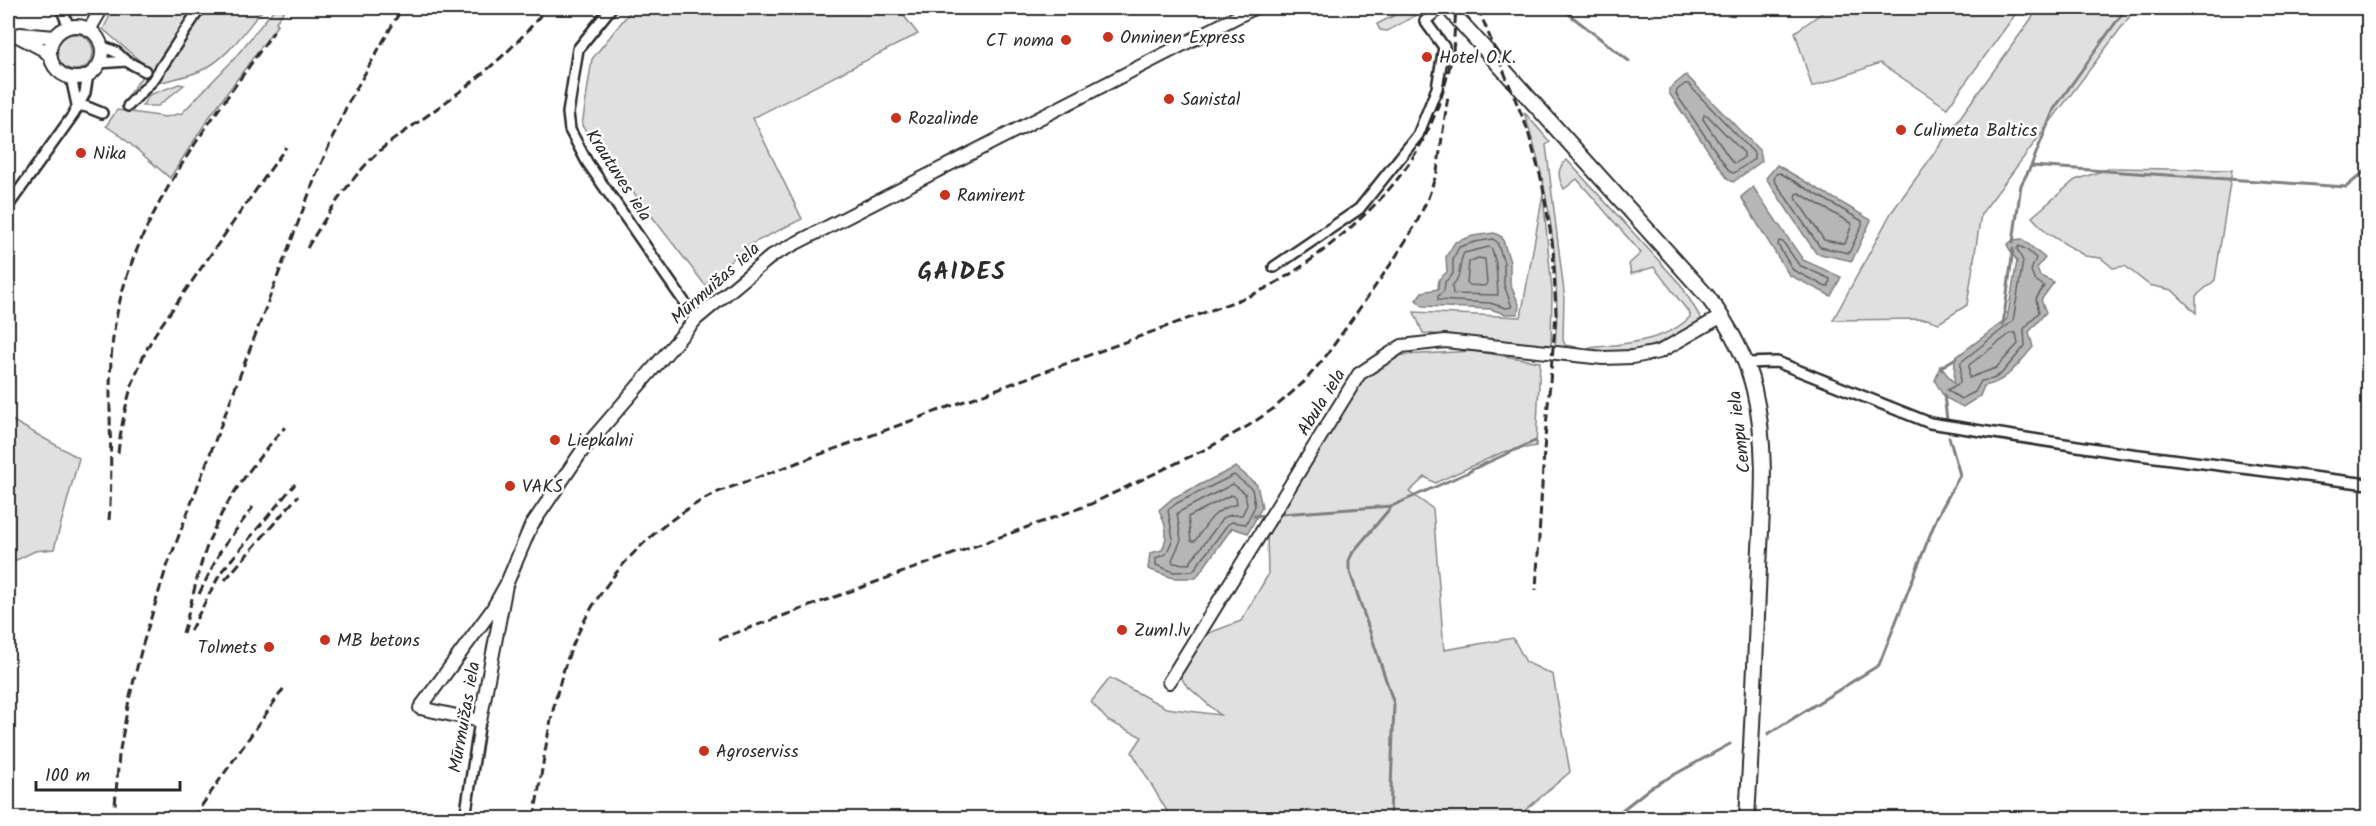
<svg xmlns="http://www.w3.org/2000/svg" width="2376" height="826" viewBox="0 0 2376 826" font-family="Kalam,sans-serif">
  <rect width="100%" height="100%" fill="#fff"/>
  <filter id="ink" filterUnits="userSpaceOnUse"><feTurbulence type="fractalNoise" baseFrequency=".0167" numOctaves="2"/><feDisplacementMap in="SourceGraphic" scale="12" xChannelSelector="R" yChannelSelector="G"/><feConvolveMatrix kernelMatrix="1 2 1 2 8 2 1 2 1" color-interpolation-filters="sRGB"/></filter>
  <g filter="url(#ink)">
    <path fill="#e0e0e0" stroke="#868686" stroke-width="1.5" d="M114,8H195L156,72L134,94H129L148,68L103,29Z
      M206,8H264C245,30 228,59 200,71C186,77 172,79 158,83Z
      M275,8H286L276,22L278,24L210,116L170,178L121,136L106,126L117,110L166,117L182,113L233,60Z
      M633,8H898L918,34L753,118L802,219L747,246L705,285L582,126L592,59Z
      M1403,8L1411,10L1415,16L1387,31L1380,30L1377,24L1395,15L1394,12Z
      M1829,8H2020L1947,108L1880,63L1812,87L1795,32Z
      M2039,8H2136L1981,214L1967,305L1939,323L1927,319L1833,320L1891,213Z
      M57 52a18 18 0 1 1 36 0a18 18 0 1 1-36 0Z
      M179,84L184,85L158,106H142L149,95Z
      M1524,112L1550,142L1546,145L1564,292L1563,340L1565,345L1576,347V349L1555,348C1562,266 1549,189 1524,112Z
      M1567,160L1681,285L1702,320C1691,326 1680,334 1669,339C1643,352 1615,352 1587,350L1586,348C1619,345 1666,342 1690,317V314L1654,267L1631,274L1629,264L1641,253L1577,179L1564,189C1558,178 1556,168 1567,160Z
      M2111,168L2232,170L2215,280L2196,296V313L2172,290L2149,285L2125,266L2113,268L2101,258L2085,256L2047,233L2032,217L2075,180Z
      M1543,194L1552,291L1551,347L1423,333L1414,312L1521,317Z
      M1473,351L1540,362L1536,446L1503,452L1435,483L1425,477L1409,492L1433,509L1444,650L1513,638L1526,662L1553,675L1570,772L1516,818H1171L1132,752L1142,737L1108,721L1091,702L1110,678L1166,708L1220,715L1185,684L1174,663L1195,630L1209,633L1241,621L1268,575L1267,533L1360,378L1387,356Z
      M8,418L79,458L54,549L35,551L8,564Z"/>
    <path fill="#b6b6b6" stroke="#7e7e7e" stroke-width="1.5" d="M1686,75L1760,151L1762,161L1733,182L1727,178L1669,93V89Z
      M1777,165L1871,220L1852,261L1816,253L1766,178Z
      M1753,187L1803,260L1841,277L1831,296L1789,275L1741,197Z
      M1494,233L1502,237L1510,262V284L1519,304L1518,314H1505L1490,309L1423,306L1416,300L1422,292L1438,289L1439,279L1447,272L1446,257L1455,242L1473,236Z
      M2022,239L2045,258L2037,268L2040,276L2054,282L2041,300L2046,312L2029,332L2033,347C2019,363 2006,383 1984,386L1980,396L1963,407L1944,397L1935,381L1940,366L1954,383L1955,358L2007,319L2017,261L2007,245L2013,240Z
      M1236,467L1257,485L1262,507L1248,533L1232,528L1196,578H1173L1148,569L1150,553L1162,550C1169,535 1166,525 1159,510L1173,498Z"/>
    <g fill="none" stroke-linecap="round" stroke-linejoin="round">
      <path stroke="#636363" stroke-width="1.5" d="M1685,84H1688L1754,153V159L1734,173L1730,172L1676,94L1677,90Z
        M1704,115H1707L1744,153V157L1736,163L1732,162L1703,119Z
        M1780,173L1862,221V225L1849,253L1820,247L1774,180L1776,174Z
        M1799,193L1852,224L1845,244L1824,240L1795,197L1796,194Z
        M1493,239L1497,242L1504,263V285L1512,307L1506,308L1490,303L1438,300V296L1444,291L1445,282L1453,274V259L1459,247L1475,242Z
        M1779,241L1783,242L1799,265L1830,279L1829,286L1826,287L1793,270L1778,245Z
        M2019,246L2027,250L2036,258L2031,271L2035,280L2044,286L2036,299L2039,312L2024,329L2025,346L2001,374L1993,379L1981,381L1975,392L1961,399L1947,390L1960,383L1961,362L2013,321L2023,261L2017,249Z
        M1489,247L1492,249L1496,264L1498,295L1453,294L1452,286C1464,273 1457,266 1464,253Z
        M1478,258L1485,259L1487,284L1484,286L1469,285L1467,282L1469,262Z
        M2011,333H2016L2018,344L1996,368L1969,378V365Z
        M1234,475L1252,489L1255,506L1246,524L1232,522L1228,524L1193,571L1174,572L1156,565V558L1166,554L1173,539L1168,510L1177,503Z
        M1233,484L1245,493L1247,505L1242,515H1231L1223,518L1189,564L1173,563L1172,560L1181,540L1177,513Z
        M1231,495L1236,497L1237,504C1213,510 1209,521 1195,541H1191L1188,517Z"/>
      <path stroke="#7e7e7e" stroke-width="3" d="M1561,8L1629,61
        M2031,166L2054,109L2126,8
        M2013,242L2021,185L2031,166L2346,187L2368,169
        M2003,325L2013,249
        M1942,370L1941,367L1956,358
        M1944,395L1947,420
        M1471,470L1535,441
        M1392,506L1471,471
        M1281,514L1392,506L1353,552L1349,560V569L1394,704L1390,818
        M1254,516L1268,515
        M1768,734L1879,665L1937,517L1960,475L1949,437
        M1612,818L1650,788L1730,744"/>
      <g stroke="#2b2b2b" stroke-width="14">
        <path id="minor" d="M61,8L69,27
          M611,8L578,49L568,113L570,130L587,162L696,319
          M101,46L116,52L126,61L145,71
          M99,63L126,61
          M71,77L77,105
          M77,105L87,107L102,113
          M128,106L153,80L200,8
          M8,206L73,115L85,93L88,74
          M1274,267L1359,209L1418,135L1437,88L1444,47L1425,21L1441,8
          M1746,363L1777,362L1930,423L2116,452L2368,484
          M465,818L480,721"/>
      </g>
      <g stroke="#2b2b2b" stroke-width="16">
        <path id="tertiary" d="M50 52a26 26 0 1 1 52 0a26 26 0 1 1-52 0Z
          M89,30L102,8
          M8,31L44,50L51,57
          M20,34L55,37
          M506,585L492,610L420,708L480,721L506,585L531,526L582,451L696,319L773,255L1254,8
          M1169,682L1359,374L1402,346L1445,341L1603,358L1632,357L1659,352L1722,316"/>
      </g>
      <g stroke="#2b2b2b" stroke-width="18">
        <path id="secondary" d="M1448,8L1707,296C1728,324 1746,356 1754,390C1768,448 1762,508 1759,567C1756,651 1752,735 1747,818"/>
      </g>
      <use href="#minor" stroke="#fff" stroke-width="9"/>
      <use href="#tertiary" stroke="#fff" stroke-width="12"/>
      <use href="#secondary" stroke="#fff" stroke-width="14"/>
      <path stroke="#2b2b2b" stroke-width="3" stroke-dasharray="9 4.5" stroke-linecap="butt" d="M1478,8L1527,128L1542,182L1553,248L1556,314L1544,450L1536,590
        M1453,51L1456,8
        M307,248C329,212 351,176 384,147C399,135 416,124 432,112C474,82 515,50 546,8
        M118,453C123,409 133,372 155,334L286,147
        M109,520C114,459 106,398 113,338C127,222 210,124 274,31
        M225,580L298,496
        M199,594L221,550L253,507
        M190,631L221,572L295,484
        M183,633C191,606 196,578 205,552C221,504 252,465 285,427
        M719,639L1091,504L1208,448L1248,426L1273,409L1304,382L1326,356L1393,261L1416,224L1428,198L1437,172L1448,96
        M114,818L119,755L129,700L142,647L165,572L317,173L348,103L402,8
        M193,818L284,688
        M534,818C542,772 548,724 561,679C584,597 642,529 718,492L1252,295C1284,280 1310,262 1336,240C1405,183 1438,133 1454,45"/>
    </g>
  </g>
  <g fill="#c8321e" stroke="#fff" stroke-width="2">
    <circle cx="1108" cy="37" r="6"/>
    <circle cx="1066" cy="40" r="6"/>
    <circle cx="1427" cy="57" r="6"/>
    <circle cx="1169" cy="99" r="6"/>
    <circle cx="896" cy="118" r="6"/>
    <circle cx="1901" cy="130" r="6"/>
    <circle cx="81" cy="153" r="6"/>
    <circle cx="945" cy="195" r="6"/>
    <circle cx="555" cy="440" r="6"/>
    <circle cx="510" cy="486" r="6"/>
    <circle cx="1122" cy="630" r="6"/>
    <circle cx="325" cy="640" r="6"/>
    <circle cx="269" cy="647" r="6"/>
    <circle cx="704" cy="751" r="6"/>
  </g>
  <g text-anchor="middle" stroke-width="5" stroke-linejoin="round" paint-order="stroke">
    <g font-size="18" fill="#2b2b2b" stroke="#fff" text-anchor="start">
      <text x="1120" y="43">Onninen Express</text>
      <text x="1054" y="46" text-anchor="end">CT noma</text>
      <text x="1439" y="63">Hotel O.K.</text>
      <text x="1181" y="105">Sanistal</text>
      <text x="908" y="124">Rozalinde</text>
      <text x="1913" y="136">Culimeta Baltics</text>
      <text x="93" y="159">Nika</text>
      <text x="957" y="201">Ramirent</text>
      <text x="567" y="446">Liepkalni</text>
      <text x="522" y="492">VAKS</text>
      <text x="1134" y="636">Zum1.lv</text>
      <text x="337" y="646">MB betons</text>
      <text x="257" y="653" text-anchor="end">Tolmets</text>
      <text x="716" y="757">Agroserviss</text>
    </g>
    <g font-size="18" fill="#2b2b2b" stroke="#fff">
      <text transform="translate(619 175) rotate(57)" y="6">Krautuves iela</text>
      <text transform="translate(715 283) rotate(-42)" y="6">Mūrmuižas iela</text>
      <text transform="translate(1321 402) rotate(-58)" y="6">Abula iela</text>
      <text transform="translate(1739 432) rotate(-97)" y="6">Cempu iela</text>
      <text transform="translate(464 717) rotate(-80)" y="6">Mūrmuižas iela</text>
    </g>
    <g font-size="24" font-weight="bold" letter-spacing="1.5" fill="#2b2b2b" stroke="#fff">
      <text x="962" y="279">GAIDES</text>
    </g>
  </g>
  <rect width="2376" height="826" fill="none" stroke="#fff" stroke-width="30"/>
  <rect x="15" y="15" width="2346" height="796" fill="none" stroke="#2b2b2b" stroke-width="2" filter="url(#ink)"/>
  <path d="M36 781v9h144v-9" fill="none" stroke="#2b2b2b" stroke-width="3"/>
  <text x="45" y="781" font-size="18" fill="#2b2b2b" stroke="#ffffff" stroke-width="4.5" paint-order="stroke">100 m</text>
</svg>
